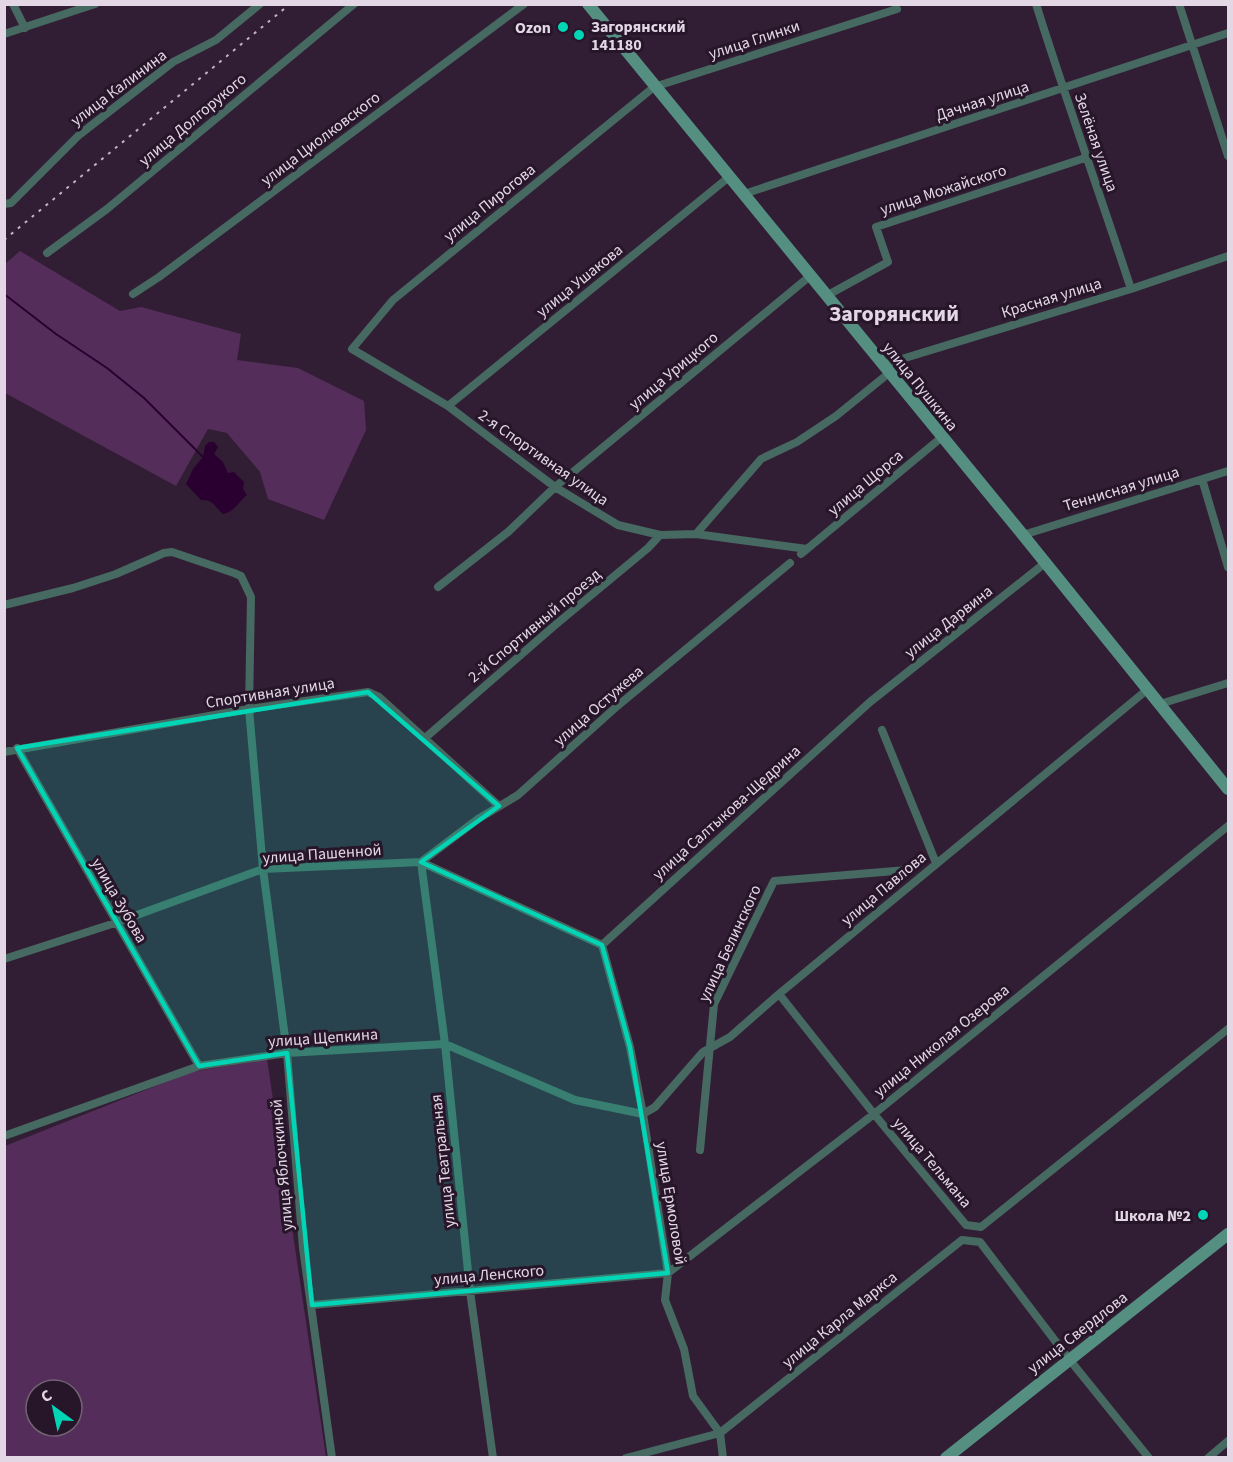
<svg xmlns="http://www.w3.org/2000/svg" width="1233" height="1462" viewBox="0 0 1233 1462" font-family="'Source Sans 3',sans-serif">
  <rect width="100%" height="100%" fill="#321e34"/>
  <path fill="#542d5a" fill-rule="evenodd" d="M20,251L120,311L141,307L241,334L237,360L298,368L364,401L366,430L324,520L268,499L260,472L227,433L208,429L176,486L5,393V264Z
    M267,1059L326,1457L5,1458V1146L191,1072ZM36,1390H72V1426H36Z"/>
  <path fill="#290030" d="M209,442H214L218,447L214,454L223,462L228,473L234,472L244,482L243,489L247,495C237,503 236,511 223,514C215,507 213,499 201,500L186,484L193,469L203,457L205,446Z"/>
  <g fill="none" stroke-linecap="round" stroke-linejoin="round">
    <path stroke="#290030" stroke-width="2" d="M4,294L56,334L107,368L144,398L203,457"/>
    <path stroke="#466961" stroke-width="8" d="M13,4L25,28
      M1036,4C1066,100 1100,194 1131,289
      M1179,4L1228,156
      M4,34L95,4
      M744,194L1228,33
      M4,204L11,203L79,135L173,62L216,40L260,4
      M47,253L107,209L354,4
      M133,294L159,277L524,4
      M826,296L888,262L876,227L1088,157
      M882,365L1131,289L1228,256
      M448,406L729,177
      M1202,479L1228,567
      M696,534L761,459L797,442L836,416L889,373
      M1023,535L1228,471
      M807,549L696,534L660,535L618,525L555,487L448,406L352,349L393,300L654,87L897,9
      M801,554L942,437
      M438,587L508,532L555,487L810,276
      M4,605L73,588L116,574L164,553L172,552L234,573L241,576L251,597L249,709L263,869L287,1053L303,1248L332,1458
      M1160,704L1228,683
      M882,730L936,863
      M425,738L554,626L648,548L660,535
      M17,748L199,1066
      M4,752L249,709L368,692L379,697L499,806
      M602,945L870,702L1045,563
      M602,945L630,1047L643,1114L668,1273L665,1300L684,1349L693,1396L720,1433L723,1458
      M4,959L115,923L263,869L421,862L602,945
      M779,994L874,1114L966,1225L981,1227L1228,1029
      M643,1114L655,1107L703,1052L730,1037L779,994L1148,689
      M4,1136L199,1066L287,1053L445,1044L575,1100L643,1114
      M700,1150L714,1004L774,881L907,870
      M312,1305L668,1273L874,1114L1228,826
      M493,1458L470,1291L445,1044L421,862L478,819L518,795L615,708L790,563
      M626,1458L720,1433L962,1240L980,1242L1069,1359L1149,1458
      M1208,1458L1228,1441"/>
    <path stroke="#548f81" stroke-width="12" d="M588,4L1023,535L1228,789
      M946,1458L1228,1234"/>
    <path stroke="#c2b4c4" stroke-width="2" stroke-dasharray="3 6" stroke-linecap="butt" d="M4,240L290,4"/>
  </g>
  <path fill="#02d5b6" fill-opacity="0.2" stroke="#02d5b6" stroke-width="4.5" stroke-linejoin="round" d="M368,692L499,806L421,862L602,945L630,1047L668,1273L312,1305L287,1053L199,1066L17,748Z"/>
  <g fill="#02d5b6" stroke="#27152a" stroke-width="2">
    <circle cx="563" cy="27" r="6"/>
    <circle cx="579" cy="35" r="6"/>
    <circle cx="1203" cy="1215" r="6"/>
  </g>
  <g text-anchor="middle" stroke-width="6" stroke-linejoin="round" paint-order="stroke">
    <g font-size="16" font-weight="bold" fill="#e4d7e5" stroke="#27152a" text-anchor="end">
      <text x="591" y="32" text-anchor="start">Загорянский<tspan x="591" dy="18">141180</tspan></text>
      <text x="551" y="33">Ozon</text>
      <text x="1191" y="1221">Школа №2</text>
    </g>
    <g font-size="16" fill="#e4d7e5" stroke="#27152a">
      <text transform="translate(754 39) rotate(-18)" y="6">улица Глинки</text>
      <text transform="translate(118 87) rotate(-37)" y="6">улица Калинина</text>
      <text transform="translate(982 100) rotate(-18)" y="6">Дачная улица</text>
      <text transform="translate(192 119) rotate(-40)" y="6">улица Долгорукого</text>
      <text transform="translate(320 138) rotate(-37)" y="6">улица Циолковского</text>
      <text transform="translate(1097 142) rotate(71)" y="6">Зелёная улица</text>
      <text transform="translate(943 189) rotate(-18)" y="6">улица Можайского</text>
      <text transform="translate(489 202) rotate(-39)" y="6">улица Пирогова</text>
      <text transform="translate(579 280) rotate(-39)" y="6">улица Ушакова</text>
      <text transform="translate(1051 297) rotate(-17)" y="6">Красная улица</text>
      <text transform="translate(673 370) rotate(-40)" y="6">улица Урицкого</text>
      <text transform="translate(921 386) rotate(51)" y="6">улица Пушкина</text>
      <text transform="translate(544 457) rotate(35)" y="6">2-я Спортивная улица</text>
      <text transform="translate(865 482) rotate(-40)" y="6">улица Щорса</text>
      <text transform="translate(1121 488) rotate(-17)" y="6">Теннисная улица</text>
      <text transform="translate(948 621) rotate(-38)" y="6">улица Дарвина</text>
      <text transform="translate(534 625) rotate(-40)" y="6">2-й Спортивный проезд</text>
      <text transform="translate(270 692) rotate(-9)" y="6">Спортивная улица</text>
      <text transform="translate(598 705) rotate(-41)" y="6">улица Остужева</text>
      <text transform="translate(726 812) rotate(-42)" y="6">улица Салтыкова-Щедрина</text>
      <text transform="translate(322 853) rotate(-4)" y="6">улица Пашенной</text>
      <text transform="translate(883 888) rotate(-40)" y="6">улица Павлова</text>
      <text transform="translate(120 900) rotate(60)" y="6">улица Зубова</text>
      <text transform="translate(729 943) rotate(-65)" y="6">улица Белинского</text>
      <text transform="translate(323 1037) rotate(-4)" y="6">улица Щепкина</text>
      <text transform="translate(941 1040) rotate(-39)" y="6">улица Николая Озерова</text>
      <text transform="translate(442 1161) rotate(-96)" y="6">улица Театральная</text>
      <text transform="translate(933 1162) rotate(50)" y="6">улица Тельмана</text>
      <text transform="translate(281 1165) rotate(-95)" y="6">улица Яблочкиной</text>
      <text transform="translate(672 1203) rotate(81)" y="6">улица Ермоловой</text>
      <text transform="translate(489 1274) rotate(-5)" y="6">улица Ленского</text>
      <text transform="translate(839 1319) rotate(-39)" y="6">улица Карла Маркса</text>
      <text transform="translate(1077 1332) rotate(-38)" y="6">улица Свердлова</text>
    </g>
    <g font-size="22" font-weight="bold" fill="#e4d7e5" stroke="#27152a">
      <text x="894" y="321">Загорянский</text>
    </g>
  </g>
  <rect width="1233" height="1462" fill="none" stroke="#e4d7e5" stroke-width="12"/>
  <g transform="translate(54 1408) rotate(327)"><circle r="28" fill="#27152a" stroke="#736375" stroke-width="1.5"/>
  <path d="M0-4.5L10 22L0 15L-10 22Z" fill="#02d5b6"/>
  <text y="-9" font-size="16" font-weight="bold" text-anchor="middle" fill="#e4d7e5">С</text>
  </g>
</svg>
